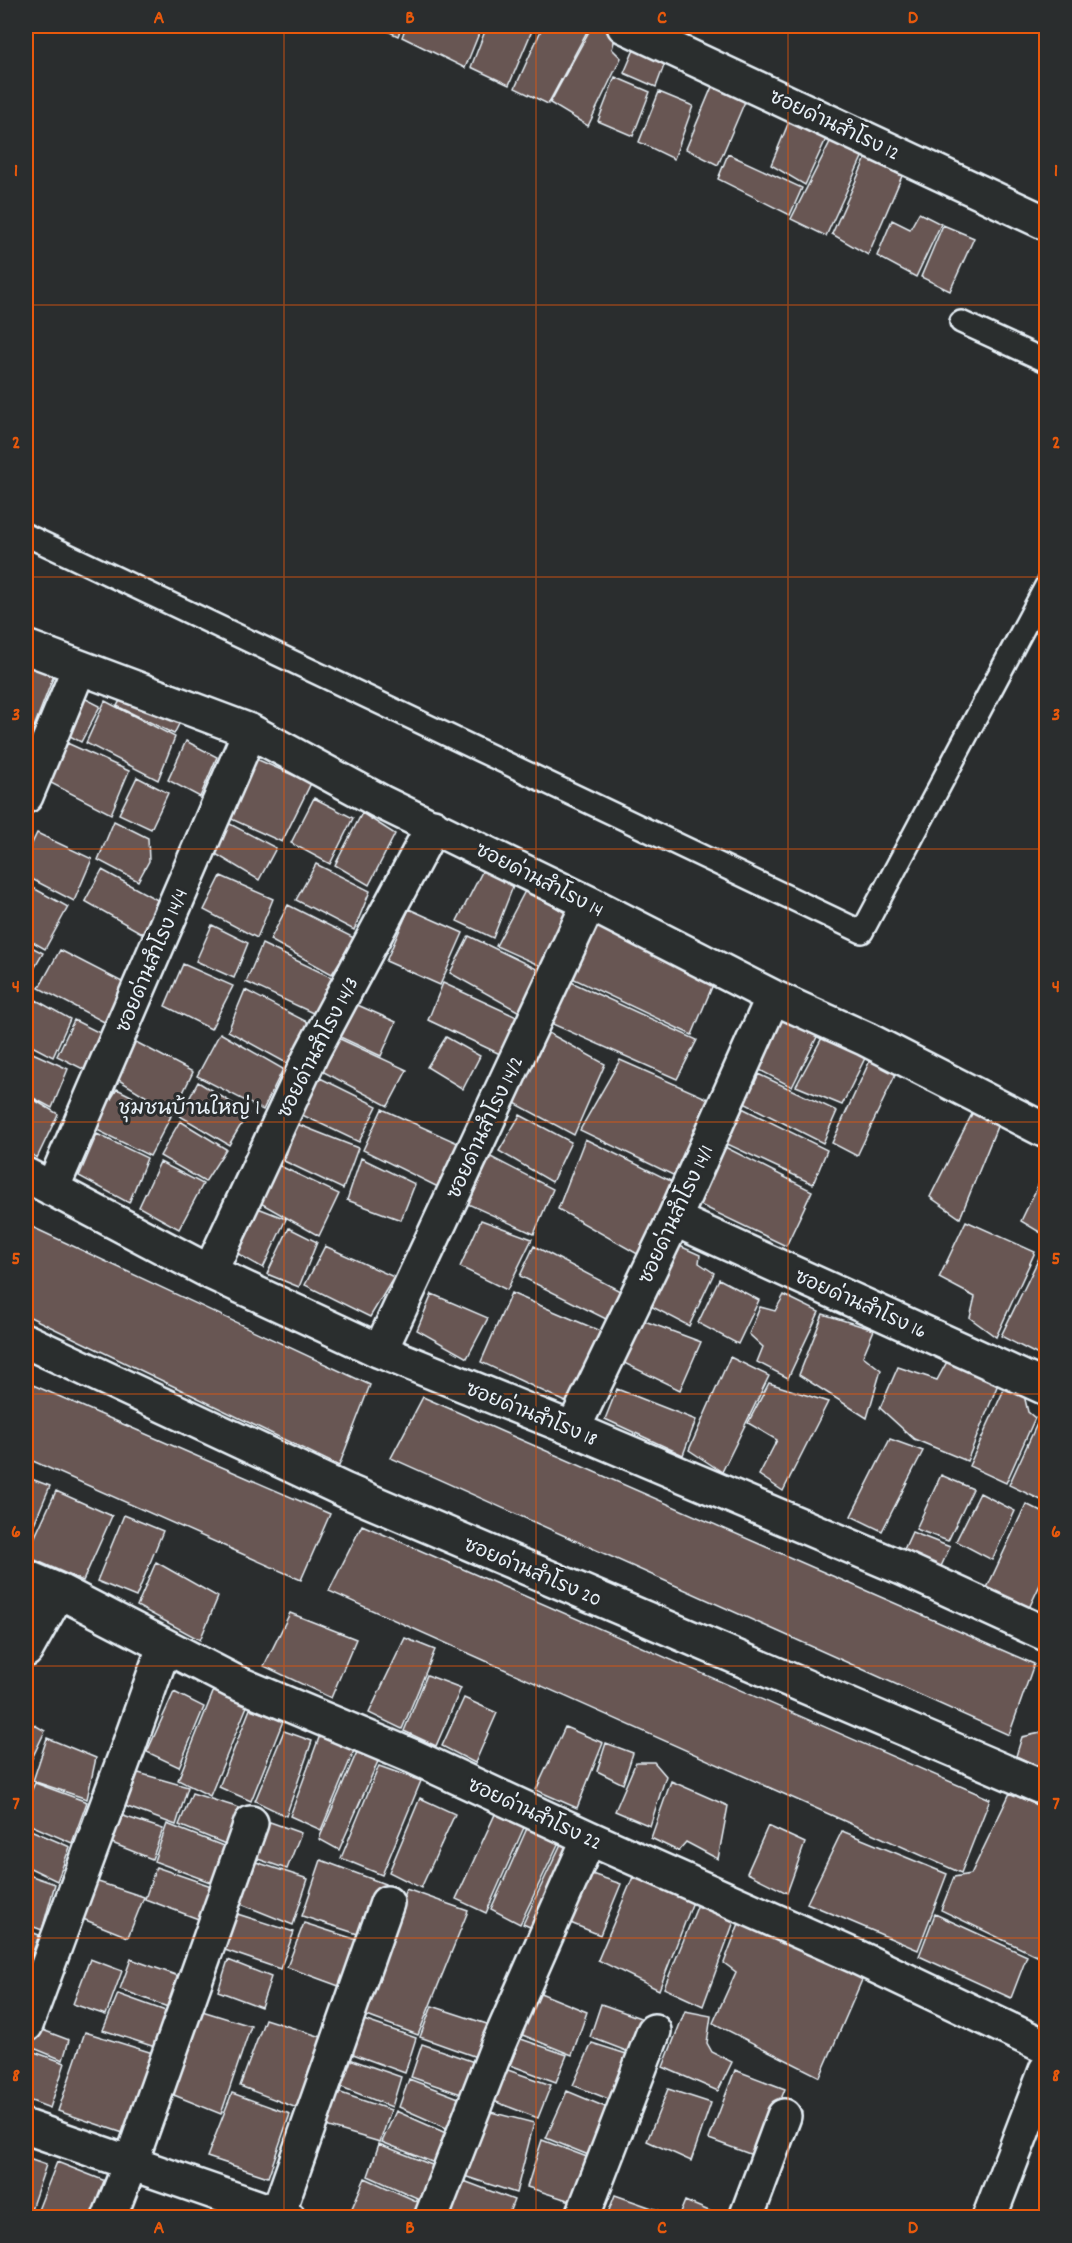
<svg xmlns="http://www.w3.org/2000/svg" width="1072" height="2243" viewBox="0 0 1072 2243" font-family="Dekko,'Playpen Sans Thai',sans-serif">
  <rect width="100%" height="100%" fill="#2a2d2e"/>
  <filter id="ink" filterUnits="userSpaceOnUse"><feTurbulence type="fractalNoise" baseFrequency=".0167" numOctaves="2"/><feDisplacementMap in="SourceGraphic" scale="12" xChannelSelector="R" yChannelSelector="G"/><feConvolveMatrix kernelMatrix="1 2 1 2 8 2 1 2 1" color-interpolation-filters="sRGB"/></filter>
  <g filter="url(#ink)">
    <path fill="#685652" stroke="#e8f1f8" stroke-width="1.5" d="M377,26H402L398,36Z
      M406,26H482L465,68L402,37Z
      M487,26H534L509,85L471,67Z
      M543,26H590L548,104L515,88Z
      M592,26H603L617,32L612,49L621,58L588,126L550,103Z
      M639,38L669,52L656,87L624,73Z
      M615,77L650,92L633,136L598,121Z
      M716,77L749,92L718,165L686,149Z
      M659,92L693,106L674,159L639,142Z
      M793,112L830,130L805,185L771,165Z
      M831,140L864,153L826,236L791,219Z
      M728,154L802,188L790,215L718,179Z
      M866,158L902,176L868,255L832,234Z
      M919,213L941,224L916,277L877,256L892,220L910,229Z
      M943,225L974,238L950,291L921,277Z
      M26,663L54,675L34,727L26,723Z
      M126,690L185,712L174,734L117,706Z
      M84,698L100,706L81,742L68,735Z
      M105,701L175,737L158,780L86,743Z
      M26,725L32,728L26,747Z
      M186,741L217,757L200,797L168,780Z
      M67,743L129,771L111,814L49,782Z
      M254,758L311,783L282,842L227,817Z
      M137,777L168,793L151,829L119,814Z
      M314,798L353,818L330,864L291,843Z
      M362,813L395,834L369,885L335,865Z
      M114,821L148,838L149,861L138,881L98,860Z
      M228,823L276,848L259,880L214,853Z
      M37,833L92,859L74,901L26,876V856Z
      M316,864L370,891L354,930L296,900Z
      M102,870L163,903L145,935L85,901Z
      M483,870L514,884L493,938L457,921Z
      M221,876L273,899L257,938L204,910Z
      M26,884L68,907L45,949L26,938Z
      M526,889L567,914L541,966L496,946Z
      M288,905L354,938L332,974L270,940Z
      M409,909L463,933L440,985L386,961Z
      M597,919L714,982L692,1035L570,977Z
      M212,925L248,943L234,978L196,961Z
      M469,936L541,971L523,1014L450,973Z
      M26,944L43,953L26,983Z
      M262,944L333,978L315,1014L246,982Z
      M60,950L128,985L108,1024L39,988Z
      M183,964L233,986L211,1029L165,1006Z
      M569,981L697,1040L677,1079L548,1022Z
      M443,983L521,1019L502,1055L428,1020Z
      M245,990L311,1024L290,1065L228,1031Z
      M36,1000L70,1019L53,1057L26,1043V1018Z
      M353,1003L396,1022L381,1056L338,1036Z
      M778,1018L818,1035L792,1087L754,1067Z
      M74,1020L104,1035L87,1071L57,1056Z
      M545,1031L605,1064L574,1135L509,1100Z
      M220,1033L283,1069L263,1110L197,1076Z
      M823,1036L868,1052L842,1105L796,1086Z
      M446,1037L480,1056L463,1089L427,1067Z
      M338,1038L407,1070L388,1106L320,1070Z
      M134,1041L193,1072L173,1113L117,1079Z
      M26,1050L68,1069L52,1108L26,1094Z
      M872,1056L899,1067L857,1156L832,1143Z
      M620,1060L713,1101L675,1176L580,1130Z
      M758,1074L837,1111L823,1143L742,1102Z
      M320,1078L377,1106L359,1142L300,1114Z
      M198,1082L248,1113L229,1145L180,1116Z
      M117,1089L171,1116L150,1156L93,1128Z
      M26,1095L58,1114L37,1158L26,1151Z
      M740,1107L827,1150L813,1184L723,1142Z
      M382,1109L460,1144L438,1187L363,1150Z
      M973,1112L998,1124L960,1218L930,1197Z
      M520,1115L571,1142L552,1182L499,1151Z
      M180,1121L226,1149L205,1182L160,1156Z
      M297,1124L358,1148L343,1189L284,1161Z
      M97,1134L147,1158L129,1203L79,1176Z
      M585,1139L675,1183L641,1256L558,1209Z
      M721,1145L812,1191L786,1246L694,1202Z
      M483,1153L553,1189L534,1234L459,1200Z
      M361,1158L415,1184L401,1220L347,1200Z
      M160,1162L203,1184L179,1229L139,1207Z
      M278,1165L339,1194L319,1236L257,1201Z
      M1046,1169V1236L1021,1221Z
      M253,1206L286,1219L263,1268L233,1251Z
      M481,1220L532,1239L507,1290L460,1267Z
      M966,1221L1035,1252L996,1337L970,1318L975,1297L939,1278Z
      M30,1226L370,1385L339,1466L26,1315V1236Z
      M289,1228L317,1242L299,1287L267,1274Z
      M673,1243L700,1255L699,1263L714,1273L689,1326L641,1301Z
      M325,1246L394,1277L370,1317L305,1285Z
      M534,1246L622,1292L608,1320L520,1276Z
      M1041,1254L1046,1257V1359L1001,1336Z
      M719,1279L759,1300L738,1344L698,1323Z
      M511,1293L600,1331L570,1404L481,1362Z
      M432,1294L488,1318L467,1358L417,1330Z
      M784,1295L819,1312L788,1378L757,1362L763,1347L749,1334L760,1307L775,1311Z
      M823,1314L874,1330L863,1356L881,1370L867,1418L799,1375Z
      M642,1320L701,1342L680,1390L620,1361Z
      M730,1357L769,1376L722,1472L689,1450Z
      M949,1358L1000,1379L967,1461L914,1439L880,1408L898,1367L937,1380Z
      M26,1382L330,1514L301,1580L26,1458Z
      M769,1383L828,1402L783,1491L759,1475L777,1440L748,1423Z
      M1006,1385L1024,1395L1028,1412L1035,1418L1006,1483L969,1466Z
      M617,1389L696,1420L683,1455L605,1419Z
      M423,1397L1034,1664L1009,1735L391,1458Z
      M1046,1404V1494L1043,1501L1009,1485Z
      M890,1439L923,1451L882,1531L851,1516Z
      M941,1475L973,1489L948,1541L916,1529Z
      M26,1477L50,1486L26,1543Z
      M56,1491L112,1516L83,1581L26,1556Z
      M980,1493L1015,1511L992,1560L956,1541Z
      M1026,1504L1046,1514V1572L1029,1608L987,1588Z
      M124,1515L163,1531L136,1597L97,1581Z
      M362,1525L990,1799L961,1873L329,1591Z
      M912,1532L950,1547L937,1575L901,1556Z
      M156,1562L218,1597L200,1640L137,1606Z
      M26,1601L43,1608L26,1637Z
      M290,1613L356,1639L331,1698L264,1666Z
      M405,1638L435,1650L402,1729L369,1713Z
      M427,1675L461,1688L436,1746L404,1731Z
      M216,1685L250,1699L210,1796L178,1780Z
      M174,1692L204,1707L179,1767L147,1752Z
      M464,1698L497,1713L475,1763L442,1746Z
      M250,1709L283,1721L251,1801L219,1787Z
      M26,1720L45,1731L26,1771Z
      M565,1727L603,1743L577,1808L536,1790Z
      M1046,1728V1770L1016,1756L1022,1737L1045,1732Z
      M284,1731L312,1741L286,1816L255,1801Z
      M320,1735L355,1748L321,1830L290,1816Z
      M47,1738L96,1758L87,1799L33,1781Z
      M606,1743L633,1753L623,1784L597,1771Z
      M357,1752L379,1759L339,1850L319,1839Z
      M636,1762H654L666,1776L650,1826L615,1811Z
      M379,1766L421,1781L382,1875L341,1858Z
      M135,1772L188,1787L176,1825L122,1805Z
      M671,1781L728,1806L718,1859L686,1842L678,1851L651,1838Z
      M35,1783L87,1802L72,1843L26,1823V1802Z
      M192,1793L246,1810L233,1847L179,1825Z
      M1010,1793L1046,1809V1949L1043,1959L941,1910L954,1877L971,1874Z
      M420,1798L455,1814L421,1888L389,1872Z
      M497,1810L526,1823L486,1913L456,1899Z
      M111,1812L163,1829L152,1859L102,1839Z
      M270,1822L301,1833L287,1869L255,1858Z
      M167,1824L231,1849L218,1885L154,1861Z
      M528,1826L560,1840L520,1924L491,1909Z
      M768,1826L805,1843L787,1893L747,1873Z
      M26,1828L70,1847L57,1881L26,1866Z
      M842,1831L947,1874L918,1950L807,1903Z
      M562,1842L579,1850L544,1933L523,1924Z
      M321,1860L385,1884L367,1937L302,1916Z
      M256,1862L308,1879L293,1925L241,1904Z
      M156,1867L214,1887L201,1920L145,1899Z
      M589,1873L621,1884L600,1935L568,1922Z
      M26,1874L55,1884L42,1930L26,1924Z
      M633,1877L694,1899L659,1990L598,1960Z
      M86,1878L144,1897L128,1937L73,1915Z
      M406,1889L468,1911L418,2035L359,2013Z
      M699,1902L736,1916L703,2006L664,1988Z
      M231,1912L294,1932L280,1969L219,1948Z
      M935,1914L1027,1956L1011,1998L919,1956Z
      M741,1918L865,1973L820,2077L713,2023L736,1972L724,1963Z
      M304,1923L364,1942L347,1989L287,1967Z
      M26,1930L39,1935L26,1971Z
      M90,1959L122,1971L106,2015L73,2004Z
      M131,1959L184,1978L173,2009L120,1989Z
      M228,1960L271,1977L261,2007L218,1991Z
      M533,1990L587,2012L572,2055L515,2032Z
      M118,1994L174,2014L164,2050L103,2030Z
      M601,2004L646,2020L634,2054L590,2037Z
      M432,2006L493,2026L482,2059L420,2037Z
      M199,2010L251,2026L221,2114L169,2093Z
      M685,2011L711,2016L707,2043L712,2052L732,2062L718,2091L663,2067Z
      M358,2018L416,2038L405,2073L345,2051Z
      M265,2019L328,2039L302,2110L240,2086Z
      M32,2026L69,2040L63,2060L26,2045Z
      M85,2032L156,2054L129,2135L58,2111Z
      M521,2039L567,2055L556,2082L510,2065Z
      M592,2043L636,2057L616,2102L573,2085Z
      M422,2044L477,2063L467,2096L411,2077Z
      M26,2049L65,2063L50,2108L26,2099Z
      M344,2057L401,2077L392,2107L334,2084Z
      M505,2069L551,2085L538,2118L491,2100Z
      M735,2070L785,2089L758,2157L709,2139Z
      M409,2079L464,2100L451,2130L399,2107Z
      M668,2089L711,2103L691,2161L647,2141Z
      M332,2090L391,2110L380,2142L319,2124Z
      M567,2091L615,2111L596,2158L546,2138Z
      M232,2093L290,2114L268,2177L207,2157Z
      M396,2111L448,2134L437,2164L382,2142Z
      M487,2111L534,2123L516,2193L464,2176Z
      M542,2140L595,2160L580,2204L527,2187Z
      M379,2144L437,2167L426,2202L368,2176Z
      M26,2158L46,2165L30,2212L26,2210Z
      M57,2162L113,2184L100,2218H44L36,2215Z
      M365,2178L423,2204L418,2218H354L349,2215Z
      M464,2181L514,2200L507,2218H447Z
      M615,2195L672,2215L671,2218H606Z
      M685,2201L726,2218H678Z"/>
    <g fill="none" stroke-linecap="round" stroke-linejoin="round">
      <g stroke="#e8f1f8" stroke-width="26">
        <path id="lane" d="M961,322L1046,361
          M26,535L862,932L1046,586"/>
      </g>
      <g stroke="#e8f1f8" stroke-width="38">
        <path id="street" d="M624,26L1046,223
          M26,647L250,731L381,802L589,903L773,997L866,1039L1046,1131
          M26,796L79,668
          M26,1175L210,1272L380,1351L573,1429L902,1568L1046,1634
          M52,1189L250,731
          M674,1219L1046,1388
          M210,1272L312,1053L433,826
          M26,1341L344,1490L1046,1789
          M380,1351L589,903
          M573,1429L674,1219L773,997
          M26,1577L59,1591L235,1682L414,1757L589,1838L857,1957L1046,2047
          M26,1650L59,1591
          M26,2025L127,1751L164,1647
          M26,2127L289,2218
          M278,2213L387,1903
          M109,2218L131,2162L251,1823
          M431,2218L498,2045L589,1838
          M582,2218L654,2031
          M746,2218L784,2116"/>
      </g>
      <g stroke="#e8f1f8" stroke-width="38">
        <path id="secondary" d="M989,2218L1046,2070"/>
      </g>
      <use href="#lane" stroke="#2a2d2e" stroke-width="21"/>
      <use href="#street" stroke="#2a2d2e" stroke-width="33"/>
      <use href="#secondary" stroke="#2a2d2e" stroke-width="33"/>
    </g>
  </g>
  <path fill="none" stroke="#e8590c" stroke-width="1.5" stroke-opacity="0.55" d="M284,26V2218M536,26V2218M788,26V2218M26,305H1046M26,577H1046M26,849H1046M26,1122H1046M26,1394H1046M26,1666H1046M26,1938H1046"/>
  <g text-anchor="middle" stroke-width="6" stroke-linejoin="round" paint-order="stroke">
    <g font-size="20" fill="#e8f1f8" stroke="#2a2d2e">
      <text transform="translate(835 124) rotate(25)" y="7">ซอยด่านสำโรง 12</text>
      <text transform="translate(540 879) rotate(27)" y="7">ซอยด่านสำโรง 14</text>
      <text transform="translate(151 960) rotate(-67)" y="7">ซอยด่านสำโรง 14/4</text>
      <text transform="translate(317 1047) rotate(-63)" y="7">ซอยด่านสำโรง 14/3</text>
      <text transform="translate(484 1127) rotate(-65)" y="7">ซอยด่านสำโรง 14/2</text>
      <text transform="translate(675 1214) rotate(-65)" y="7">ซอยด่านสำโรง 14/1</text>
      <text transform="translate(861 1303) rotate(24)" y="7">ซอยด่านสำโรง 16</text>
      <text transform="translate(532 1413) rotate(22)" y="7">ซอยด่านสำโรง 18</text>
      <text transform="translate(533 1571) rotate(23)" y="7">ซอยด่านสำโรง 20</text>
      <text transform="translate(535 1813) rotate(25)" y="7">ซอยด่านสำโรง 22</text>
    </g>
    <g font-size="21" fill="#e8f1f8" stroke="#2a2d2e">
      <text x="189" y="1114">ชุมชนบ้านใหญ่ 1</text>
    </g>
  </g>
  <rect width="1072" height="2243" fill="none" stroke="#2a2d2e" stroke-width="66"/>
  <rect x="33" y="33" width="1006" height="2177" fill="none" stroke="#e8590c" stroke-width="2"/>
  <g font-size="20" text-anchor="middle" font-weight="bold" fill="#e8590c">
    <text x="159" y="23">A</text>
    <text x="410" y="23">B</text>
    <text x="662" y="23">C</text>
    <text x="913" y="23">D</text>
    <text x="16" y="176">1</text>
    <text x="1056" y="176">1</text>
    <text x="16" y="448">2</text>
    <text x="1056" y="448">2</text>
    <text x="16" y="720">3</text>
    <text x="1056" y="720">3</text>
    <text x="16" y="992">4</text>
    <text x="1056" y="992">4</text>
    <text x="16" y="1264">5</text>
    <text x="1056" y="1264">5</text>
    <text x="16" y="1537">6</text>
    <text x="1056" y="1537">6</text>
    <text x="16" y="1809">7</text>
    <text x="1056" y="1809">7</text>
    <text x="16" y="2081">8</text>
    <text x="1056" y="2081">8</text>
    <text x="159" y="2233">A</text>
    <text x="410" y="2233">B</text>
    <text x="662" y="2233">C</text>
    <text x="913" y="2233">D</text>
  </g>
</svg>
